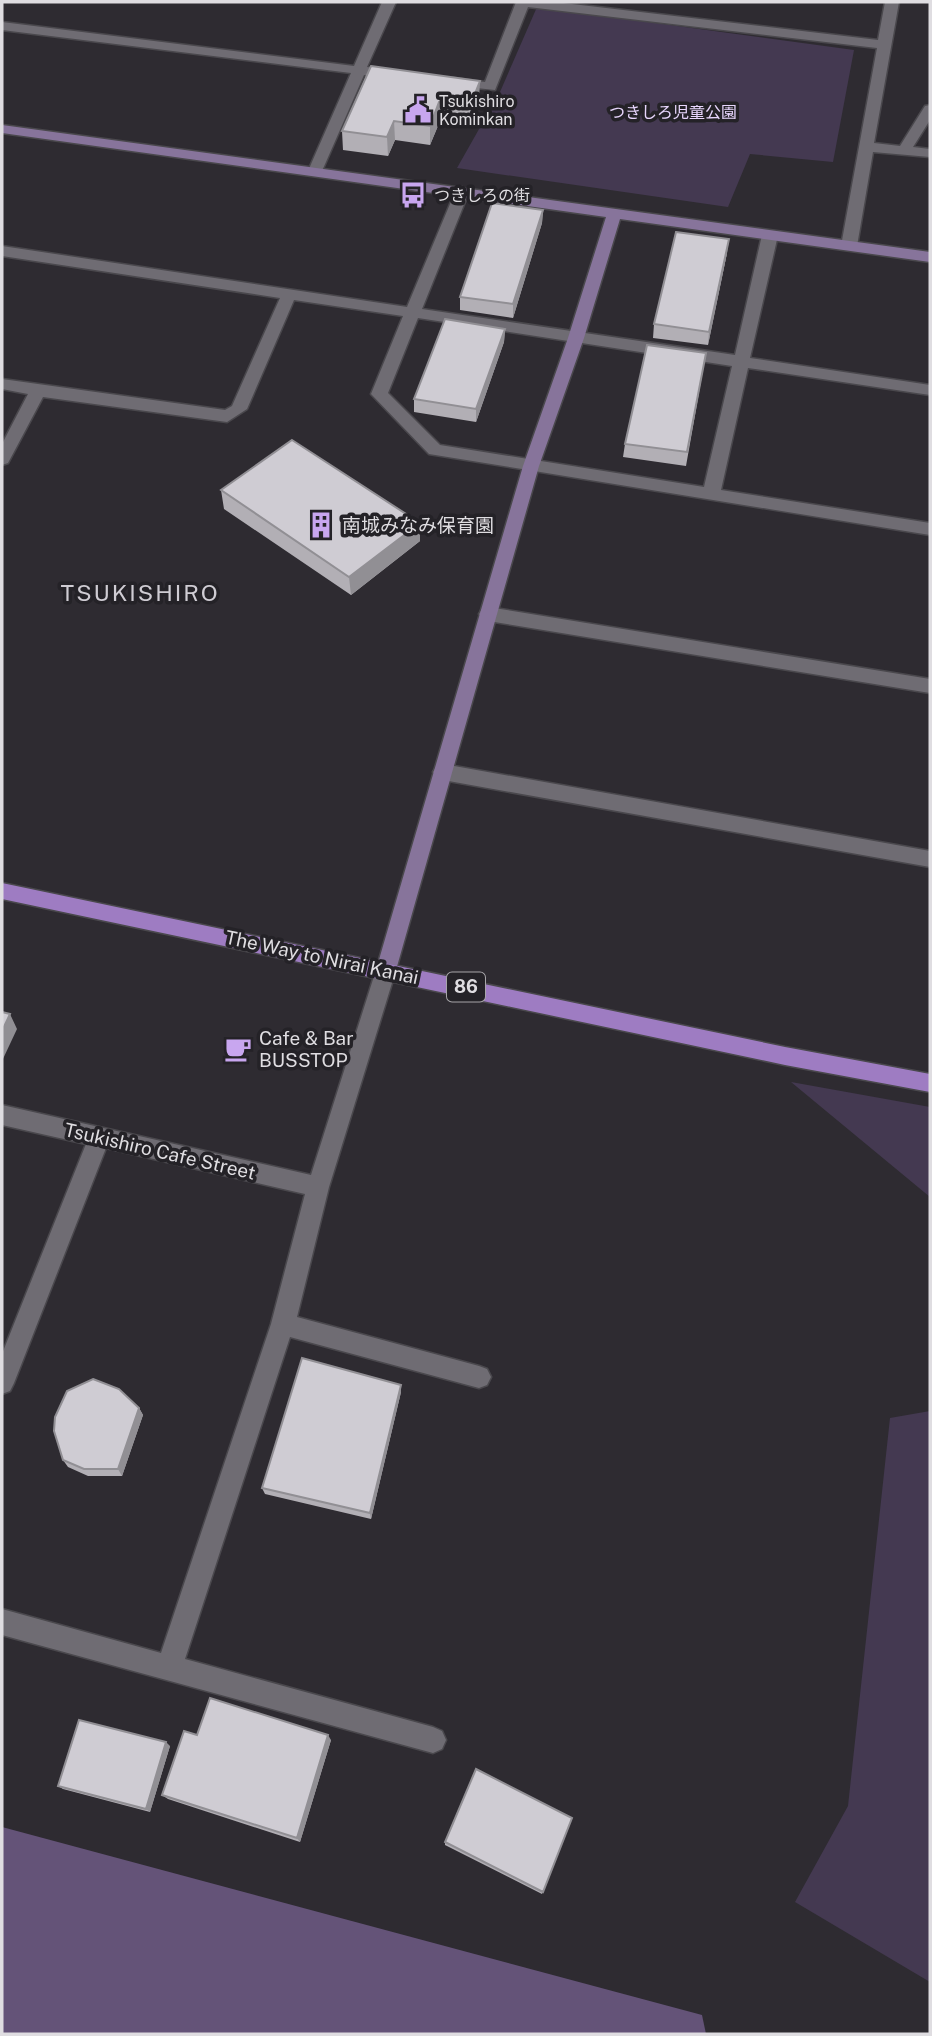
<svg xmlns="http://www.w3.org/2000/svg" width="932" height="2036" viewBox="0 0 932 2036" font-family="'Public Sans','Noto Sans JP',sans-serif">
  <rect width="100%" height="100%" fill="#2e2b31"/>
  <path fill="#443951" d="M537,7L854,50L833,162L750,154L728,207L457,168L500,92Z
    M791,1082L930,1107V1197Z
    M930,1411V1982L795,1902L848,1806L890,1418Z"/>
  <path fill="#645378" d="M2,1827L702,2015L706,2034H2Z"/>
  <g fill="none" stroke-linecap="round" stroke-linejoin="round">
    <g stroke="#4a484d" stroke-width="3">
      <path id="street" d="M382,2H396L367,67L397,71L404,75L397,79L364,75L322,171L315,175L308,171L351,73L2,30V22L354,66Z
        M516,2H555L878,40L885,2H899L874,143L900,146L925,106L930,105V120L913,147L930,149V157L873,152L857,246L854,249H844L841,246L877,48L528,7L495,90L448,85V79L453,78L485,82Z
        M462,187L469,192L422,309L735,355L762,235L765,232H775L778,235L750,358L930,385V395L748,368L721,490L930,523V535L429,454L371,394L403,316L294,300L247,409L227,422L43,397L8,463L2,465V444L28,394L2,389V379L225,410L232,406L280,298L2,256V246L407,307L455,192ZM418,318L732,366L704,487L440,445L388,393Z
        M488,607L930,679V693L488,621L482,619L479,614L482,609Z
        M443,764L930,851V867L443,780L436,777L433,772L436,767Z
        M386,961L393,964L396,970L329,1187L297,1317L479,1366L487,1369L491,1377L487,1385L479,1388L290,1337L185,1659L433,1727L442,1731L446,1740L442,1749L433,1753L2,1635V1609L161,1653L271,1324L305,1194L106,1148L14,1383L10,1391L2,1394V1354L86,1144L2,1125V1105L311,1175L376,970L379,964Z"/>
    </g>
    <g stroke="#4a484d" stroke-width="3">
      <path id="secondary" d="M2,125L930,252V262L620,219L584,338L539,466L396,970L393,976L386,979L379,976L376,970L523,466L568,338L606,217L2,133Z"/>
    </g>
    <g stroke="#4a484d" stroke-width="3">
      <path id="primary" d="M2,883L785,1047L930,1074V1092L785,1065L2,899Z"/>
    </g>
    <use href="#street" fill="#6f6c73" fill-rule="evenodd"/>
    <use href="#secondary" fill="#87749b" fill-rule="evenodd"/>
    <use href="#primary" fill="#9e7cc2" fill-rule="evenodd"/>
  </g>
  <path fill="#b2afb5" d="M371,66L479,100L470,125L440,121L430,145L395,140L388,156L343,150L342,131Z
    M543,210L542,223L513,318L460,310V297Z
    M727,253L708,345L653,338L654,324Z
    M505,329L504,342L476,422L414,412V399Z
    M706,353L686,466L623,457L625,444Z
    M221,490L420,523V541L351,595L224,509Z
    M401,1385V1392L371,1519L265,1494L262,1488Z
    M139,1408L143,1415L122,1476H88L68,1467L63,1460Z
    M197,1735L331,1740L300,1842L168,1799L162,1795Z
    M170,1746L150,1812L63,1789L58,1786Z
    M445,1842L543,1892L542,1894L445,1845Z"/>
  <path fill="#918f94" d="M480,81L479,100L470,125V106Z
    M439,102L440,121L430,145V126Z
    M394,121L395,140L388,156L387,137Z
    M543,210L542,223L513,318V304Z
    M729,239L727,253L708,345L709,332Z
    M505,329L504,342L476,422V409Z
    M420,523V541L351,595L349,577Z
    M10,1014L17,1029L2,1061V1031Z
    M401,1385V1392L371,1519L370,1513Z
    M139,1408L143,1415L122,1476L118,1469Z
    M328,1735L331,1740L300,1842L297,1838Z
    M166,1742L170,1746L150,1812L146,1809Z"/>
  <path fill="#cfccd3" stroke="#918f94" stroke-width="2" d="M371,66L480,81L470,106L439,102L430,126L394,121L387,137L342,131Z
    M492,203L543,210L513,304L460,297Z
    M676,232L729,239L709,332L654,324Z
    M445,319L505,329L476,409L414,399Z
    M647,345L706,353L687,452L625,444Z
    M292,440L420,523L349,577L221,490Z
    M2,1012L10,1014L2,1031Z
    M302,1358L401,1385L370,1513L262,1488Z
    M93,1379L119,1389L139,1408L118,1469H84L63,1460L54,1431L55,1417L67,1391Z
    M210,1698L328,1735L297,1838L162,1795L184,1731L197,1735Z
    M79,1720L166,1742L146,1809L58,1786Z
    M476,1769L572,1818L543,1892L445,1842Z"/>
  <defs>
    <g id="civic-bare" transform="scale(2.1)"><path d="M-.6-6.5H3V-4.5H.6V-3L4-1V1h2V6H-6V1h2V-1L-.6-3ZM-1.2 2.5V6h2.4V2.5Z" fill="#c8a6ef" stroke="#242227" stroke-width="2.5" paint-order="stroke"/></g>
    <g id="bus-bare" transform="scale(2.1)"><path d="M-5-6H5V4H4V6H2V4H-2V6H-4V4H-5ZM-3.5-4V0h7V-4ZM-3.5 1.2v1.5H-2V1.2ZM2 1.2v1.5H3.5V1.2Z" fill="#c8a6ef" stroke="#242227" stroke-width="2.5" paint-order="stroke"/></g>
    <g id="building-bare" transform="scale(2.1)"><path d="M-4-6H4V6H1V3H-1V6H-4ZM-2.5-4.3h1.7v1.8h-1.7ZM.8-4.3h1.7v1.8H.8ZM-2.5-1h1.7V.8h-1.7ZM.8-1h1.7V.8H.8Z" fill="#c8a6ef" stroke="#242227" stroke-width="2.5" paint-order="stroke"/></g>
    <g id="cafe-bare" transform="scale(2.1)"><path d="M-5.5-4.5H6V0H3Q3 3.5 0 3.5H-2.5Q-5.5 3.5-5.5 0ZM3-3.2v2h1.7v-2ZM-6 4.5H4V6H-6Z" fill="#c8a6ef" stroke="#242227" stroke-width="2.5" paint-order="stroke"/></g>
  </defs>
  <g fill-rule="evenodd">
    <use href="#civic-bare" x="418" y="110"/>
    <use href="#bus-bare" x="413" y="195"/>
    <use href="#building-bare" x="321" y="525"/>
    <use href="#cafe-bare" x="238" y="1049"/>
  </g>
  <g text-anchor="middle" stroke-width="7" stroke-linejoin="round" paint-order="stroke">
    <g font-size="16" fill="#dfdde1" stroke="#242227" text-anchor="start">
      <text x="439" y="107">Tsukishiro<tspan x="439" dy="18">Kominkan</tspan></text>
      <text x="434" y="201">つきしろの街</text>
    </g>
    <g font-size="16" fill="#e7d5fc" stroke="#242227">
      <text x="673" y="118">つきしろ児童公園</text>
    </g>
    <rect fill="#242227" stroke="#a7a5a9" stroke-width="2" x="447" y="972.5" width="38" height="29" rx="5"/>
    <g font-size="18" font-weight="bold" fill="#dfdde1">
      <text x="466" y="993">86</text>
    </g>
    <g font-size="19" fill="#dfdde1" stroke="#242227" text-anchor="start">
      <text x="342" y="532">南城みなみ保育園</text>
      <text x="259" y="1045">Cafe &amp; Bar<tspan x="259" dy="22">BUSSTOP</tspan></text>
    </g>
    <g font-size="19" fill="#dfdde1" stroke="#242227">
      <text transform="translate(322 957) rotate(12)" y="7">The Way to Nirai Kanai</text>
      <text transform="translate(160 1151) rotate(13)" y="7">Tsukishiro Cafe Street</text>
    </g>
    <g font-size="23" letter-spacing="2" fill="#cfccd3" stroke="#242227">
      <text x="140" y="601">TSUKISHIRO</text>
    </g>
  </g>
  <rect width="932" height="2036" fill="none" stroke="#dfdde1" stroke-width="7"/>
</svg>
